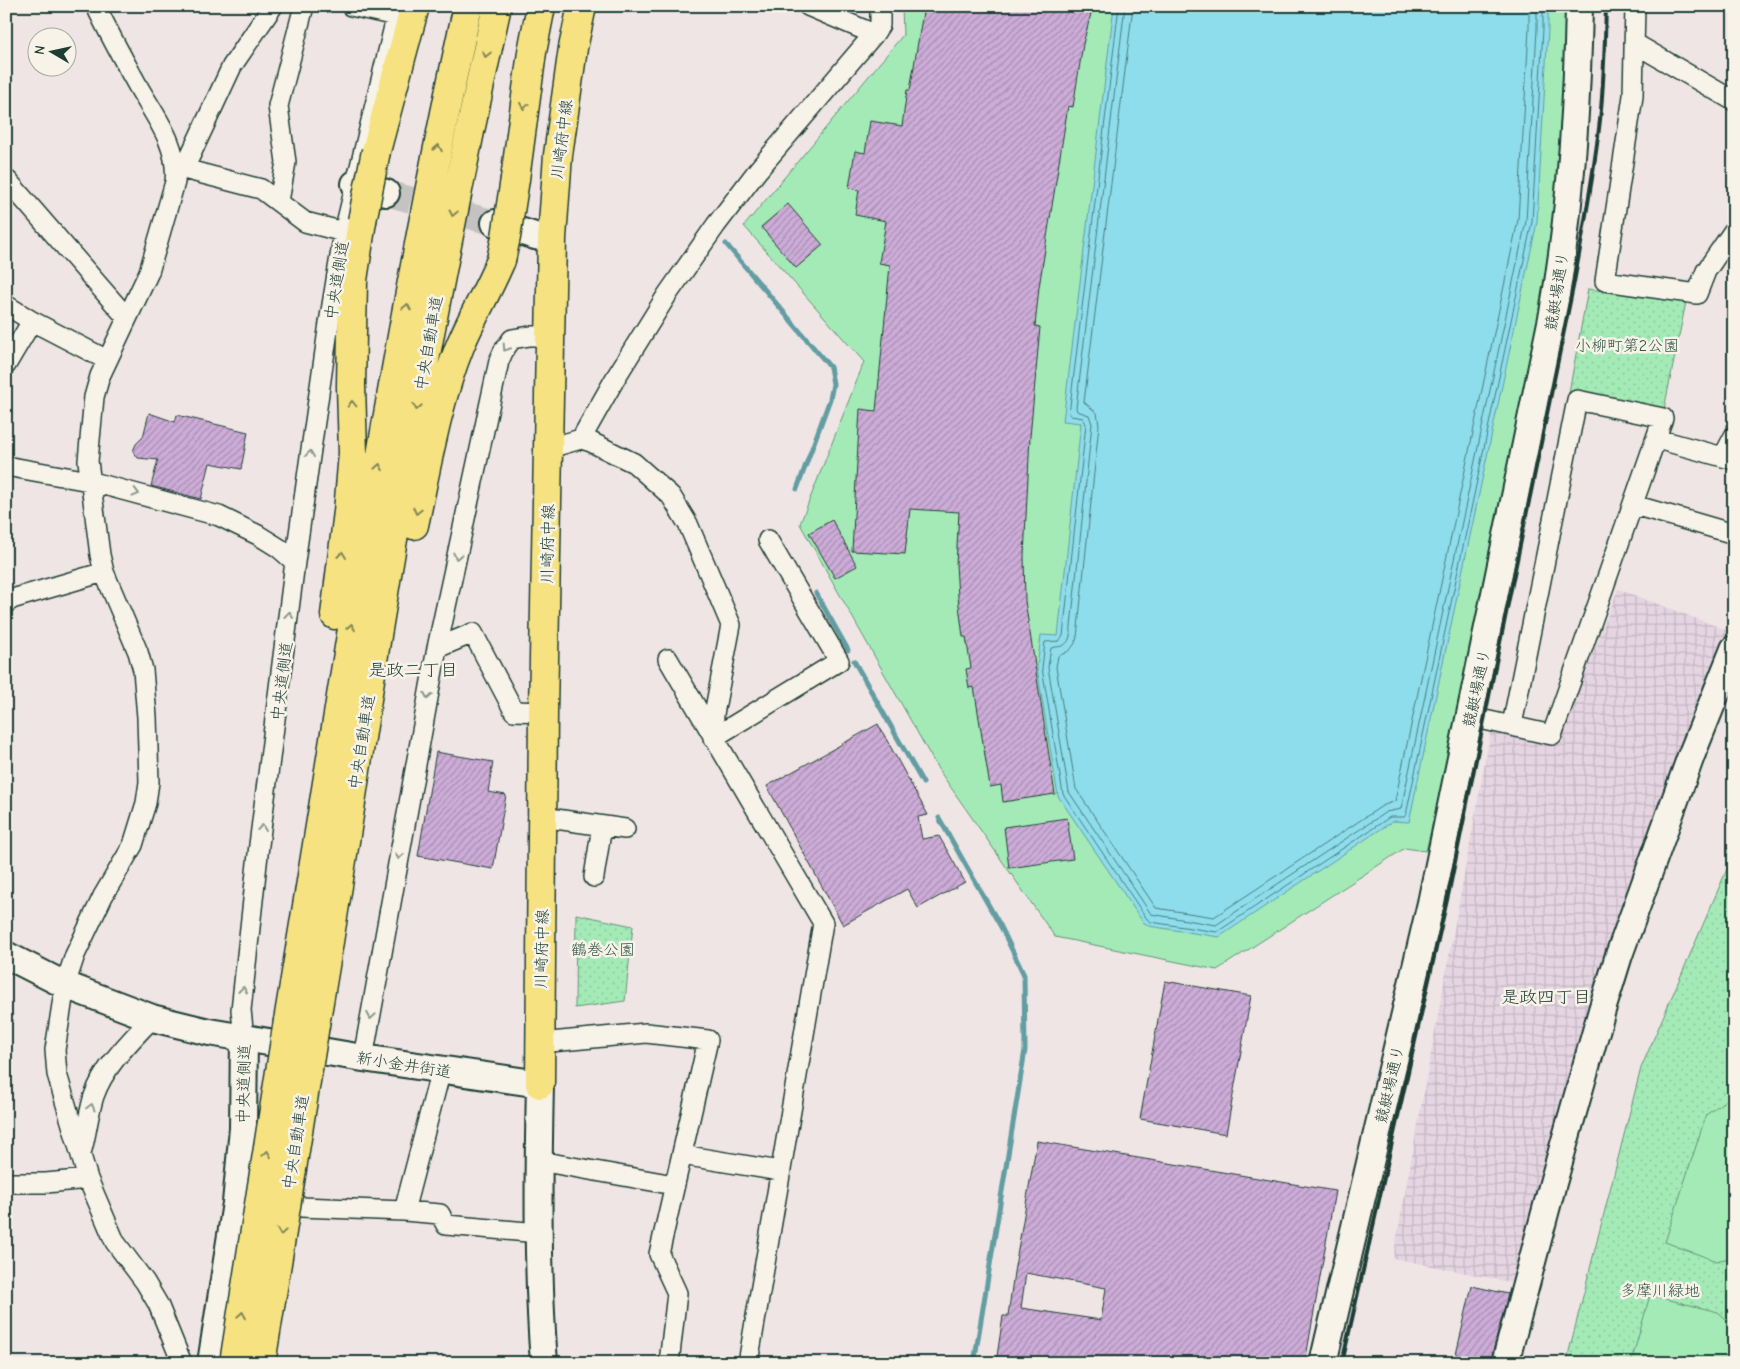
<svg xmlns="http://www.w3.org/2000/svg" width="1740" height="1369" viewBox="0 0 1740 1369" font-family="'Comic Neue','Klee One',sans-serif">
  <defs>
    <pattern id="industrial-grid" width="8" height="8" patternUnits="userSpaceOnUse" patternTransform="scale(1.25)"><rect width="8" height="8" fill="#e5d4e1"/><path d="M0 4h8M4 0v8" fill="none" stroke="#c4b7c2"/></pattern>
    <pattern id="grass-dots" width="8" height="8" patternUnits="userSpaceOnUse" patternTransform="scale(1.25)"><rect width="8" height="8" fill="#a4eab7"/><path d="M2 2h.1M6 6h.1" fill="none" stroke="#8dca9e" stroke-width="1.8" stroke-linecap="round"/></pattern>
    <pattern id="building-hatch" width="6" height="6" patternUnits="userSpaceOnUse" patternTransform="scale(1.25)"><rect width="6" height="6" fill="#cdacd8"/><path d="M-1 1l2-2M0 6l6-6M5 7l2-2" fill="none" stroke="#a68db0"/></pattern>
  </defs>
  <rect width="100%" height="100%" fill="#efe5e5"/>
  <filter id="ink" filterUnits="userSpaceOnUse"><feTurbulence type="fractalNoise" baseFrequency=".02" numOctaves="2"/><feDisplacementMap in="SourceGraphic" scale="10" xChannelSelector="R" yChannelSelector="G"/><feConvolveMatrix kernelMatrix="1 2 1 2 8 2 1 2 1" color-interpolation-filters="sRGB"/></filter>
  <g filter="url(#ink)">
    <path fill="url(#industrial-grid)" d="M1618,589L1729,631L1612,942L1514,1283L1393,1258L1491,730L1557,744Z"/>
    <path fill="url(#grass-dots)" stroke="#629476" d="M1588,289L1686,302L1662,419L1567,403Z
      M1734,853V1363H1566L1641,1068Z
      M576,914L633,926L625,1001L575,1008Z"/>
    <path fill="#a4eab7" stroke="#629476" d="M902,6H1566C1565,99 1558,193 1546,285L1458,715L1426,851L1405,848L1217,970L1055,937L938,769L800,524L864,362L744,226L903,35Z
      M1734,1094V1257L1716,1261L1665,1242L1706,1115Z
      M1650,1295L1718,1312L1734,1326V1363H1631Z"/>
    <path fill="#8eddec" stroke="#629da2" d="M1114,6H1548V29L1537,222L1409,822L1393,821L1219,937L1149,926L1143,922L1058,796L1037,668L1041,635L1058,636L1081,423L1063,421Z"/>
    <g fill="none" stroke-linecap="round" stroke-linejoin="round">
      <path stroke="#4b7d7e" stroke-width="1" d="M1119,6L1069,414L1071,416L1083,418L1086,424L1063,636L1059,641L1045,642L1042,668L1063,794L1147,919L1151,922L1217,932L1390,817H1404L1406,815L1532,222L1543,29V6
        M1125,6L1076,408L1077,411L1089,415L1092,424L1070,636C1067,648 1059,646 1051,648L1048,667L1069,792L1151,914L1216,925L1386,812L1401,809L1526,221L1537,29V6
        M1133,6L1084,402L1097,413L1099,425L1077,637C1074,649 1068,652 1058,656L1056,667L1076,789L1156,908L1214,917L1382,806L1395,801L1518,220L1529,29V6"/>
      <path stroke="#629da2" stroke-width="5" d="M726,244L830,367L833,384L830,399L797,489
        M816,593L848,650
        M854,661L923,783
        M939,818L1001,927L1024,975L1025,1050L974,1363"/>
    </g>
    <path fill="url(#building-hatch)" stroke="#1f3d34" fill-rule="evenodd" d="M924,6H1093L1083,44L1073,107L1068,106L1039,287L1035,326L1040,327L1030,437L1024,556L1025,601L1055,794L1003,802L1001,785L990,787L974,687L969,688L966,669L971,668L966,637H963L958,597L956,564L959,512L910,509L905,554L852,551L860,409L876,411L890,265L879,263L886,221L855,215L859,190L849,188L855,151L865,153L870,121L902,126L907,90H910Z
      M788,204L823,245L796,268L761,227Z
      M149,413L175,422L177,415L248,432L241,469L210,463L201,499L151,486L158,460L138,458L133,451L136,444L143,437Z
      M832,520L857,566L835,578L809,533Z
      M878,724L928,815L918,817L922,839L939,836L965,882L918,908L907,889L843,925L767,786Z
      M436,752L493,762L488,792L506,795L493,869L418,856Z
      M1067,818L1073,859L1009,868L1004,827Z
      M1165,981L1251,996L1226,1134L1140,1119Z
      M1037,1141L1335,1191L1305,1363H996L1003,1316H1008L1014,1272ZM1026,1273L1106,1288L1101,1320L1021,1308Z
      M1472,1286L1508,1294L1490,1363H1454Z"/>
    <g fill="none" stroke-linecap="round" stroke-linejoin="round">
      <path stroke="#c5c3c2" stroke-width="26" stroke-dasharray="26 13" stroke-linecap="butt" d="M386,193L495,223"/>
      <g stroke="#1f3d34" stroke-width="22">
        <path id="street" d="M96,6C109,34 124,61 139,88C156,118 179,146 175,182L149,272L100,376L94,397L88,461L100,555L104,572L138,652L143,670L147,717L149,782L146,803L133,845L103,896L75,955L65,985L55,1050L57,1074L88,1179L115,1242L145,1282L158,1304L182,1363
          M351,6L396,16
          M808,6L874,34
          M1635,6L1633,96L1605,281L1697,294L1706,271L1734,230
          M1634,43L1734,101
          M176,169H184L261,189L305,222L344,232
          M184,169L232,66L273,6
          M8,181L127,318
          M279,201L286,162L278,106L304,6
          M6,305L32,321
          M6,365L32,321L107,360
          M581,439L616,377L667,295L716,225L758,170L874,34L880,25V6
          M1657,439L1734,460
          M549,448L581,439L591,442L634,463L671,496L688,524L731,625L714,714L713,738
          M1723,457L1734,436
          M6,466L89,481L219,516L258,535L279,548L295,562
          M1634,505L1734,534
          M6,603L12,599L104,572
          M437,648L473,633L514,711L543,712
          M668,659L823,923L748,1363
          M1471,717L1552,735L1663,418L1577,400L1512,725
          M713,738L839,661L768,540
          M542,817L625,829
          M594,877L602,826
          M244,1038L241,1010L259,845L295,562L329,323L344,232L399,6
          M540,1043L646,1033L708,1040L659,1254L677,1293L669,1363
          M363,1058L437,648L499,361L504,350L512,339L530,336H550
          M81,1153C87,1134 88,1114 94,1096C105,1065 130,1042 152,1018
          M682,1155L780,1171
          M539,1161L674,1185
          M6,1183H46L88,1179
          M275,1206L404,1211L440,1214L446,1225L539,1233
          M404,1211L441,1070"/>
      </g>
      <g stroke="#1f3d34" stroke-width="30">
        <path id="secondary" d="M355,184L386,193
          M495,223L535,236L552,238
          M6,955L65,985L152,1018L209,1032L363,1058L540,1084C538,1177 537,1270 544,1363
          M211,1363L236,1203L243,1128L244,1038
          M1323,1363L1431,903L1553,313C1571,212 1577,109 1579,6
          M1505,1363L1553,1183L1602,1010L1619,955L1691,756L1734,649"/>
      </g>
      <g stroke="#1f3d34" stroke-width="31">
        <path id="primary" d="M540,1084L543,712L552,238L558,155L573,48L582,6"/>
      </g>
      <g stroke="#1f3d34" stroke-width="31">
        <path id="highway" d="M376,151L415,6
          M515,179L532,52L541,6
          M414,525C427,465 437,403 460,346C472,317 489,289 501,260
          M335,615L348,512L353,453L351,386L353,280L362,221
          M288,1021C345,682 393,342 468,6
          M315,1025C338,893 357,761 378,629C412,421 451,213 497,6"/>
      </g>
      <use href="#street" stroke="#f7f3e8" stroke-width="19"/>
      <use href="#secondary" stroke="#f7f3e8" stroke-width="26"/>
      <use href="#primary" stroke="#f7e281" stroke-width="28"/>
      <use href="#highway" stroke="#f7e281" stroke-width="28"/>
      <path stroke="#1f3d34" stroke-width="4" d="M1342,1363L1449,891L1574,282C1584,228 1594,174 1600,120C1604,82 1605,44 1606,6"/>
      <g stroke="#1f3d34" stroke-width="31" stroke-linecap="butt">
        <path id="highway-bridge" d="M362,221L376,151
          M501,260L506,237L515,179
          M234,1363L288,1021
          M261,1363L315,1025"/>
      </g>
      <use href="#highway-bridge" stroke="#f7e281" stroke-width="28"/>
    </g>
    <defs><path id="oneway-chevron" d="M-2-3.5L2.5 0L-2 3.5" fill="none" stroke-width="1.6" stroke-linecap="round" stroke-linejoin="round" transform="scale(1.25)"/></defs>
    <g stroke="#808757">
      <use href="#oneway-chevron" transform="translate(486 54) rotate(102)"/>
      <use href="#oneway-chevron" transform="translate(524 106) rotate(98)"/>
      <use href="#oneway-chevron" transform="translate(438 148) rotate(-79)"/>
      <use href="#oneway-chevron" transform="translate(453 213) rotate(102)"/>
      <use href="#oneway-chevron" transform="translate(407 307) rotate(-79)"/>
      <use href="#oneway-chevron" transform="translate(352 404) rotate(-91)"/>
      <use href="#oneway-chevron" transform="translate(417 407) rotate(100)"/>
      <use href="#oneway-chevron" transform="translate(379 467) rotate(-80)"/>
      <use href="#oneway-chevron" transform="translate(417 511) rotate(103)"/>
      <use href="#oneway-chevron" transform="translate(342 555) rotate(-83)"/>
      <use href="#oneway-chevron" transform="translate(351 627) rotate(-81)"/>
      <use href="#oneway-chevron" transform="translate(267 1154) rotate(-81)"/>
      <use href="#oneway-chevron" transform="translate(281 1232) rotate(99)"/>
      <use href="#oneway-chevron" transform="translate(242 1315) rotate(-81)"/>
    </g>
    <g stroke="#8b988e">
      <use href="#oneway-chevron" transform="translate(506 348) rotate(123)"/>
      <use href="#oneway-chevron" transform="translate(310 454) rotate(-82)"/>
      <use href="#oneway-chevron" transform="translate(136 493) rotate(15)"/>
      <use href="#oneway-chevron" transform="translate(457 556) rotate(102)"/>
      <use href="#oneway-chevron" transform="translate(289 615) rotate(-83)"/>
      <use href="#oneway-chevron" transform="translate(428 696) rotate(100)"/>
      <use href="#oneway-chevron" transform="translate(262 828) rotate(-83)"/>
      <use href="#oneway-chevron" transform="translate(399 856) rotate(100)"/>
      <use href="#oneway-chevron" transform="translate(243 990) rotate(-84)"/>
      <use href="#oneway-chevron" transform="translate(371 1016) rotate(100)"/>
      <use href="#oneway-chevron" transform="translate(91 1107) rotate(-75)"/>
    </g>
  </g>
  <g text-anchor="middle" stroke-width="5" stroke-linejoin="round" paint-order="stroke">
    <g font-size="16" fill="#1f3d34" stroke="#f7f3e8">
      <text transform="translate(561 139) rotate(-83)" y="6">川崎府中線</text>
      <text transform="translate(336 280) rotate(-81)" y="6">中央道側道</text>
      <text transform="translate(1556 291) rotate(-81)" y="6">競艇場通り</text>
      <text transform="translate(428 343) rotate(-80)" y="6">中央自動車道</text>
      <text transform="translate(547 544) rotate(-89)" y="6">川崎府中線</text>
      <text transform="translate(281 681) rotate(-83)" y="6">中央道側道</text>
      <text transform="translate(1476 688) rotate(-78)" y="6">競艇場通り</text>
      <text transform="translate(361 742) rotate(-81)" y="6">中央自動車道</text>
      <text transform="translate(541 949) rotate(-89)" y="6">川崎府中線</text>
      <text transform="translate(404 1064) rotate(9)" y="6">新小金井街道</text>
      <text transform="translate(243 1084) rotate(-89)" y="6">中央道側道</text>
      <text transform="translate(1389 1084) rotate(-77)" y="6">競艇場通り</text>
      <text transform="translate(295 1142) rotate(-81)" y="6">中央自動車道</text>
    </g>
    <g font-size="16" fill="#335748" stroke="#f7f3e8">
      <text x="1627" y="351">小柳町第2公園</text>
      <text x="603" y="955">鶴巻公園</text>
      <text x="1660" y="1296">多摩川緑地</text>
    </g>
    <g font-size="18" fill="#1f3d34" stroke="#f7f3e8">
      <text x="413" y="676">是政二丁目</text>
      <text x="1546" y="1003">是政四丁目</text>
    </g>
  </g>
  <rect width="1740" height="1369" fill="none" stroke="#f7f3e8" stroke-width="25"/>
  <rect x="12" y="12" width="1715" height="1344" fill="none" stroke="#1f3d34" stroke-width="2" filter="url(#ink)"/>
  <g transform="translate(52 52) rotate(279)"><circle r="24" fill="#f7f3e8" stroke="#a1aaa0"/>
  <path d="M0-4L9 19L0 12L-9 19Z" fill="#1f3d34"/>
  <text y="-8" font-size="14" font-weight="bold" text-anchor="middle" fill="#1f3d34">N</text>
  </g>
</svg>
